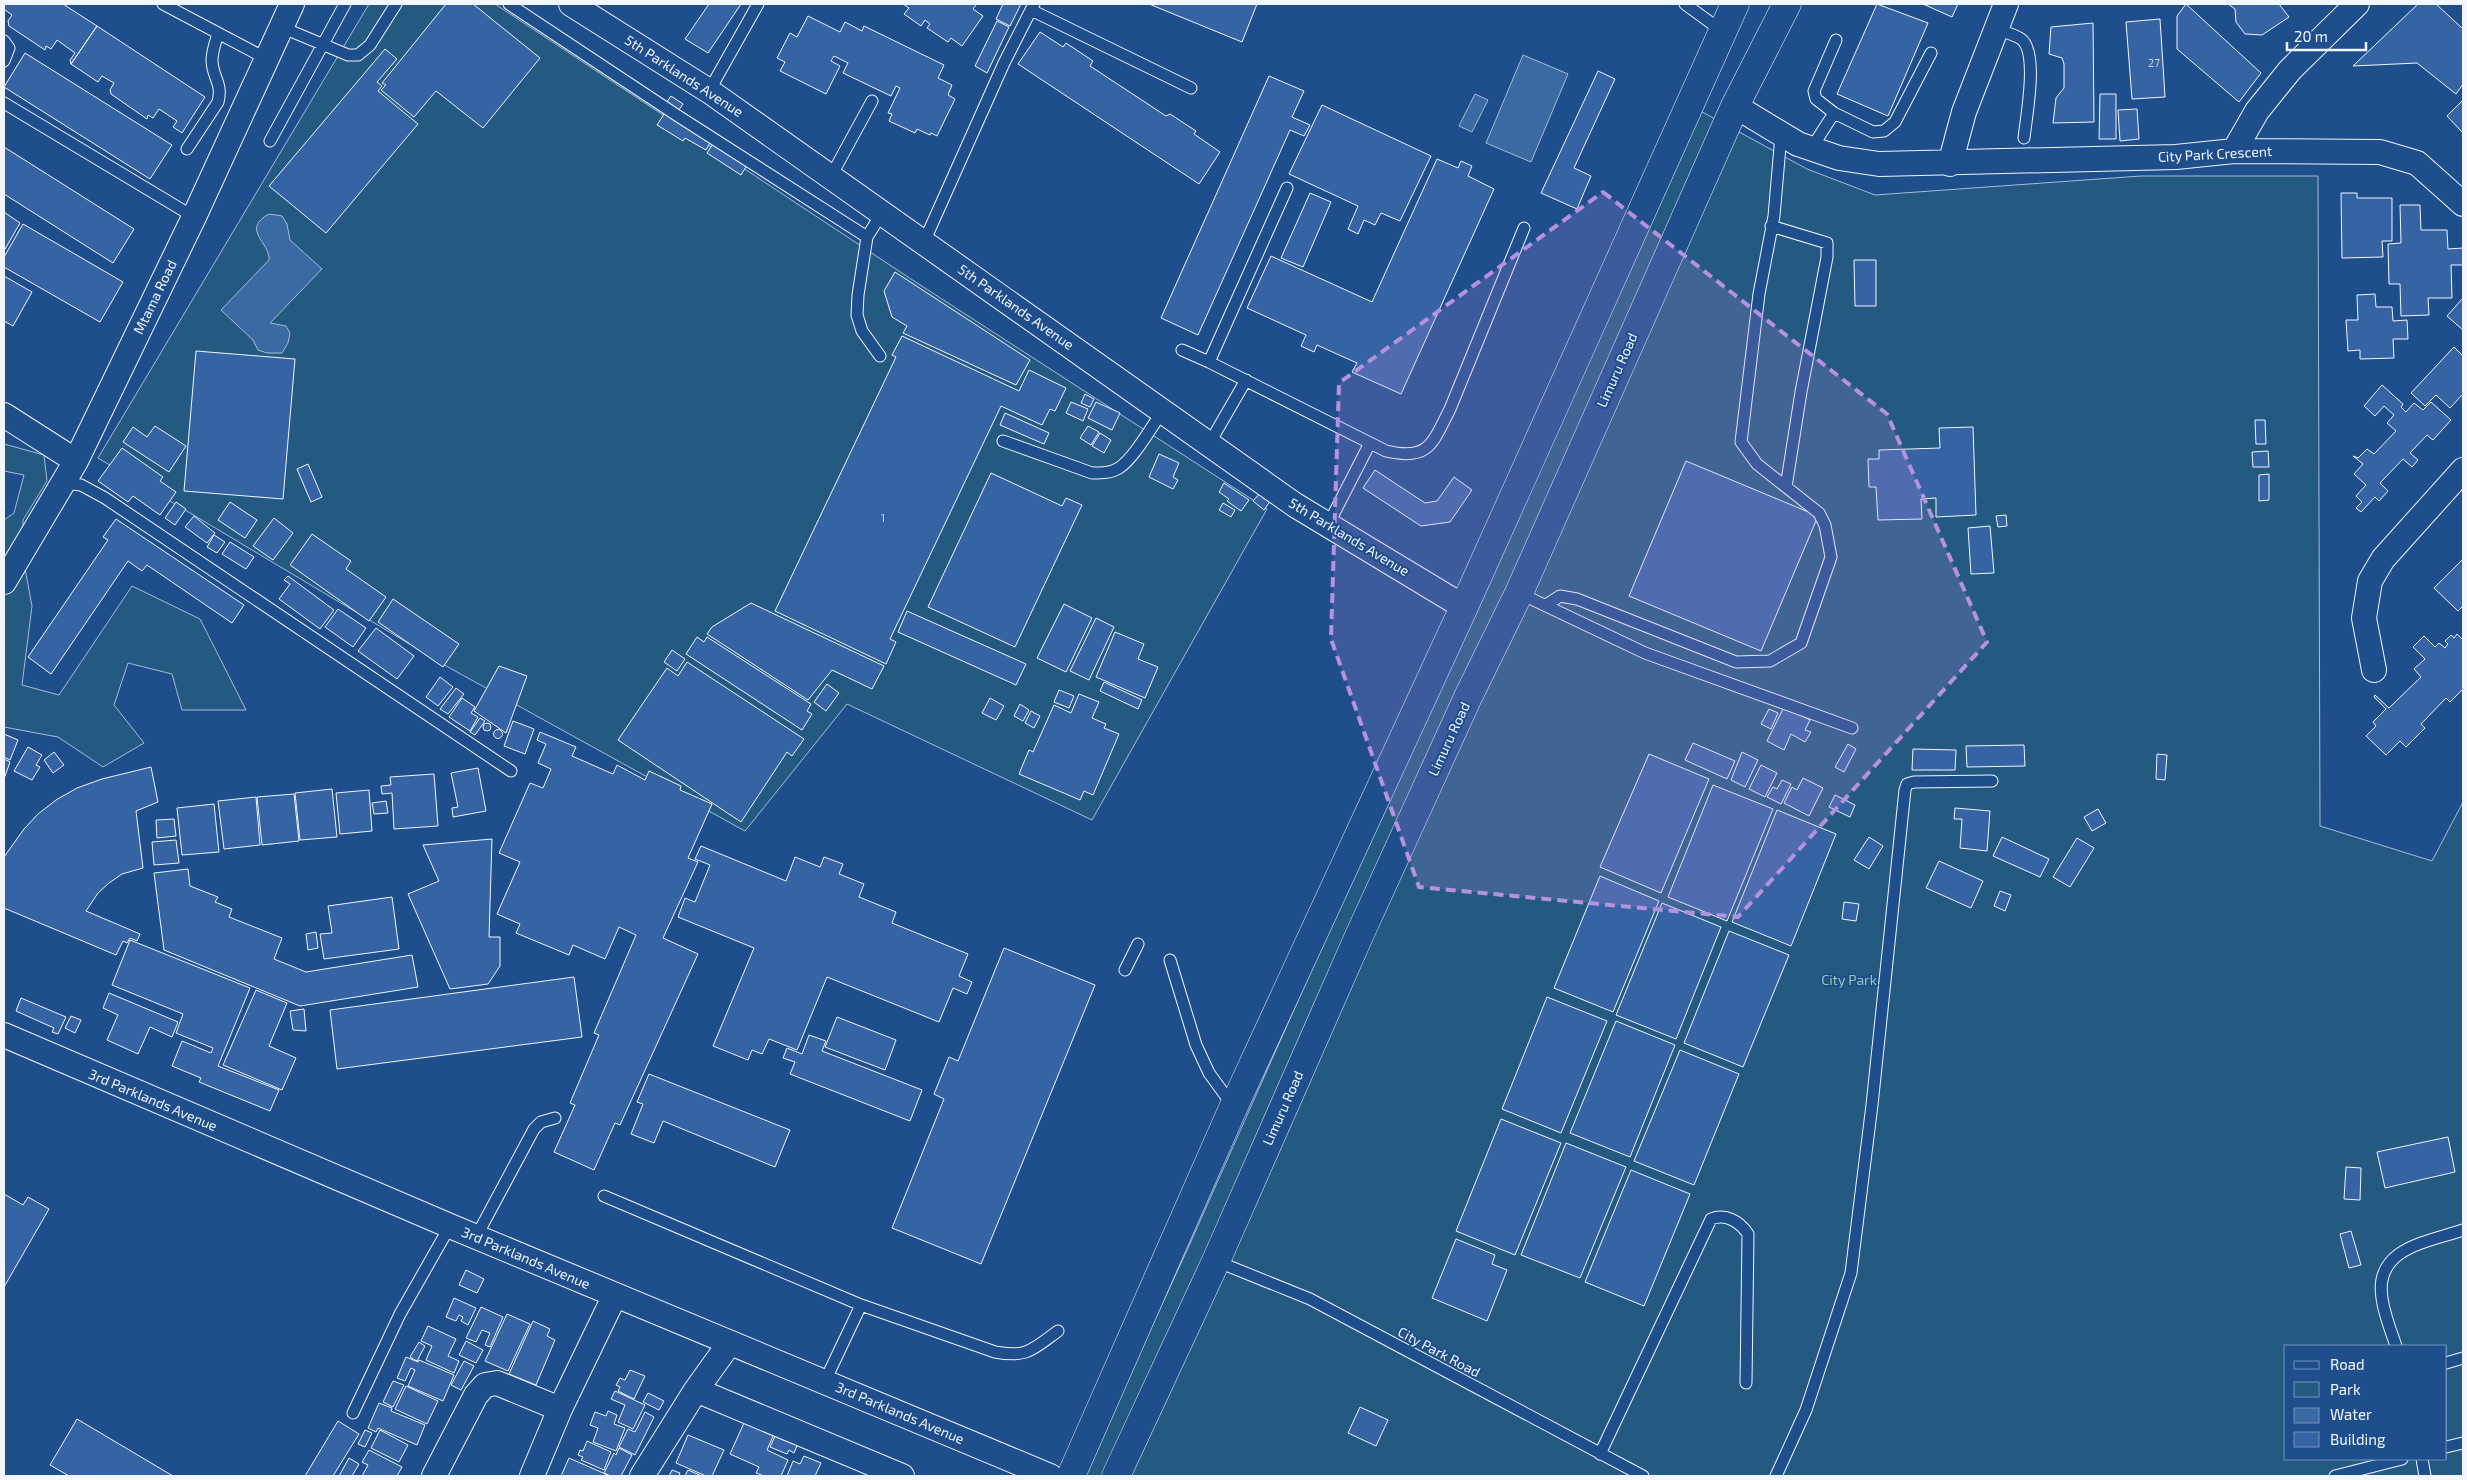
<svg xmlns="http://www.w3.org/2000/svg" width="2467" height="1480" viewBox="0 0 2467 1480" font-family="'Exo 2',sans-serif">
  <rect width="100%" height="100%" fill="#1f4e8c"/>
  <path fill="#245a82" stroke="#a8bbd7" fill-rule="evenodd" d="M369,4H495L911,279L1267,509L1092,820L847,704L745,831L448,667L98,458Z
    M1695,108L1807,169L1875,195L2141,176H2318L2320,826L2432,861L2463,802V1476H1083L1188,1248ZM2286,1346H2446V1459H2286Z
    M4,444L44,455L47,481L23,520L24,563L32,606L22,685L59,695L132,586L200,619L246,710H182L172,674L128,663L114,705L144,743L103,767L58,737L4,727V520L14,513L24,475L4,471Z"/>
  <path fill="#3b69a3" stroke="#a8bbd7" d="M1523,55L1568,74L1531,162L1486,143Z
    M1475,94L1488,100L1472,132L1459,126Z
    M269,214L282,216L287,224L290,240L322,269L270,323L286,326L290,333L288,343L282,353H267L258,350L253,340L221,310L269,260C271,243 240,230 269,214Z"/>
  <path fill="#3563a3" stroke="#f2f6ff" d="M4,4H63L97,26L71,64L70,60L75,53L57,40L51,49L46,46L45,50L9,26L8,21L12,15L4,9Z
    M446,4H473L540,58L483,128L436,91L414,117L381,90L386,85L382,83Z
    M709,4H741L708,53L685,39Z
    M903,4H974L976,5L973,9L983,16L962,46L951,38L948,42L927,28L930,24L925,20L921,26L904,14L909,8Z
    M1003,4H1021L1010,26L996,19Z
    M1149,4H1257L1242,42Z
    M1877,4L1928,23L1888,116L1837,94Z
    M1923,4H1958L1952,17Z
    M2186,4L2261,73L2239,102L2177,49V16Z
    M2228,4H2279L2289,17L2262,35L2245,34L2236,22L2235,9Z
    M2418,4H2436L2463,29V84L2456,94L2417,63L2353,66Z
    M808,16L840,32L845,22L862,31L864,26L944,65L938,78L952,85L948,95L955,99L937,136L931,133L930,135L917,129L915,133L889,121L892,114L888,113L900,88L896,86L891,96L843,73L848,63L834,56L831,61L840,66L826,94L780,71L785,62L777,58L790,33L797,37Z
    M2160,19L2165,97L2132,99L2126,22Z
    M997,21L1009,27L987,73L975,66Z
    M2093,23L2094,122L2053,123L2056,98L2064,88V64L2062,58L2049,54L2051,27Z
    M97,26L205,97L182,133L173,127L177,121L159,109L153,118L148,115L147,119L111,94L110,90L114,83L102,76L98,82L71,64Z
    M1040,32L1063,47L1066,43L1093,61L1090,66L1166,116L1170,114L1196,131L1194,134L1220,152L1199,184L1018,64Z
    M385,49L397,59L377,82L382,86L378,91L418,124L326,233L269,186Z
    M25,53L172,145L150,179L4,87Z
    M1598,71L1615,79L1574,168L1591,176L1577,209L1541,193Z
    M1269,76L1304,91L1292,117L1310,125L1304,136L1290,130L1198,335L1161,318Z
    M2100,94H2116V139H2099Z
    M671,96L683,104L676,114L664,106Z
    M2463,100V133L2447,116Z
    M1322,105L1431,156L1400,221L1381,213L1375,225L1364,220L1358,234L1348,229L1358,206L1289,174Z
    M2137,109L2139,139L2120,141L2118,110Z
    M666,111L712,139L706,150L685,138L683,141L657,125Z
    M716,139L749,162L741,175L707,153Z
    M4,147L134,229L113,263L4,194Z
    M1437,159L1458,168L1461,161L1472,166L1468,176L1494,189L1401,394L1352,372L1357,363L1317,345L1314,352L1301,346L1306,335L1247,308L1271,256L1372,302Z
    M1310,193L1331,202L1303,267L1281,258Z
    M2341,193H2357V198H2392V241H2382L2383,257L2342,258Z
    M2400,205H2420L2421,230H2447L2448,249L2463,248V265H2451L2452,298H2428L2429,315L2401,316L2400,284H2389L2388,244L2401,243Z
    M4,212L20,223L4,251Z
    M23,224L123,282L100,322L4,267V257Z
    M1854,260H1876V306H1855Z
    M895,272L1030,360L1016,385L903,333L907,326L892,317L884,291Z
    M4,276L32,292L13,326L4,321Z
    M2375,294L2376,307H2392L2393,321L2407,320L2408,339H2393L2394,358L2360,359V350L2348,351L2346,320H2358L2357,295Z
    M2463,298V330L2447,316Z
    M902,336L1019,391L1029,370L1066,388L1055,411L1050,409L1042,425L1001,406L890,639L896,642L886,664L775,611L896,357L892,355Z
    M2454,347L2463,356V394L2450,408L2436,395L2425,406L2411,393Z
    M196,351L295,359L283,499L184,491Z
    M2382,385L2403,404L2401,407L2406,412L2414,403L2423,410L2431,402L2451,420L2433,440L2427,435L2410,453L2418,460L2412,467L2403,459L2380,483L2388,491L2379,501L2375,497L2361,512L2356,508L2362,502L2356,496L2366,485L2354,474L2363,464L2353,456L2358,458L2367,449L2374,454L2396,431L2387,423L2394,415L2384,406L2375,416L2364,406Z
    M1085,394L1094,399L1090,407L1081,403Z
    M1071,402L1088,409L1083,421L1066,413Z
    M1096,402L1120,413L1112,430L1088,418Z
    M1005,413L1049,433L1044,444L1000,425Z
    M2255,420H2265L2266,444H2256Z
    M155,426L186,446L169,472L123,442L133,427L147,437Z
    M1088,426L1099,432L1091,445L1080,438Z
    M1973,427L1976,515L1936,517V498L1921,499L1922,519L1878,520L1876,487H1869L1868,459H1879V450L1940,448L1939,428Z
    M1100,433L1111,440L1104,453L1092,446Z
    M122,448L163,477L160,481L176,492L160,515L133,496L128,502L98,481Z
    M2268,451L2269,467H2253L2252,452Z
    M1159,454L1179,463L1173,477L1178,480L1173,489L1149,477Z
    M1686,461L1818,516L1761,651L1629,596Z
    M308,464L322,497L311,502L297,469Z
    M1375,470L1425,503L1437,501L1454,477L1472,490L1450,522L1421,526L1363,488Z
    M991,473L1062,506L1066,498L1082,505L1015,647L928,607Z
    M2269,474V500L2259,501V475Z
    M1224,483L1249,500L1241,511L1227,501L1229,499L1219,492Z
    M1261,492L1271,500L1264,510L1253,501Z
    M176,502L186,509L175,525L165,518Z
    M230,502L257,520L245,538L218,520Z
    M1223,503L1235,510L1231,517L1219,510Z
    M2006,515L2007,526L1998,527L1996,516Z
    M194,516L215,533L207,543L185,527Z
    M274,518L293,533L273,560L253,546Z
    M116,519L244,605L232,623L147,565L142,571L128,561L51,674L28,657L108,540L103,537Z
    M1990,526L1994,573L1971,574L1968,528Z
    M312,534L351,561L346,569L386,597L369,621L290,565Z
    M214,535L225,542L217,553L207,547Z
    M230,542L254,557L246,569L222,554Z
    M2463,559V606L2458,611L2434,588Z
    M288,576L334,610L320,629L279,599L290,584L284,580Z
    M393,599L459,644L443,667L378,622Z
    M751,603L884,666L872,689L832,670L808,700L707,634L712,627Z
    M1064,604L1092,618L1066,672L1037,658Z
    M338,609L366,628L353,647L325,627Z
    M907,611L1026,664L1016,685L898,632Z
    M1096,618L1114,627L1089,680L1070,671Z
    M376,628L414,656L397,679L358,651Z
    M1115,632L1144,644L1138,659L1158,667L1145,698L1096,677Z
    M2457,634L2463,640V689L2450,702L2446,698L2421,724L2425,728L2406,747L2400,741L2386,755L2366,736L2376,726L2373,722L2386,709L2374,697L2375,695L2389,708L2421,677L2414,669L2425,659L2413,647L2424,636L2435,647L2439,643L2445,648L2448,644L2445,641L2451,635L2454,638Z
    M697,637L704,642L707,637L811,704L807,711L812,714L802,730L686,654Z
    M672,650L685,659L677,671L664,662Z
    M687,662L804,739L792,756L787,752L741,822L618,740L667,668L678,676Z
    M499,666L527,676L506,733L474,711Z
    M440,677L453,687L438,706L426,697Z
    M1104,682L1142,700L1138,709L1100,691Z
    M827,684L839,693L826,711L814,702Z
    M456,688L464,694L448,714L440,709Z
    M1059,690L1074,696L1069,708L1054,702Z
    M1079,694L1099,702L1092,718L1106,724L1104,728L1119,734L1093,795L1084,791L1080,800L1019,774L1029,750L1033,752L1054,705L1071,713Z
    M462,698L475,707L471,713L478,717L470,731L449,717Z
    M990,698L1004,706L996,720L982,713Z
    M1020,704L1029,710L1023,721L1014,716Z
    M1784,707L1810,720L1805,730L1811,732L1805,742L1791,734L1784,750L1767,741Z
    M1769,709L1778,713L1771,729L1761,724Z
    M1031,711L1040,716L1034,728L1025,723Z
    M480,718L485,721L475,735L470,732Z
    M513,721L534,729L525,754L504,746Z
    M483 727a4 4 0 1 1 8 0a4 4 0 1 1-8 0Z
    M493.5 734a4.5 4.5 0 1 1 9 0a4.5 4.5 0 1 1-9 0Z
    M540,732L576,747L572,756L613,774L617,765L645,780L649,771L681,786L680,790L712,804L688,858L698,862L663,938L698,954L620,1125L615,1123L594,1170L554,1152L575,1105L570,1103L599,1035L594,1033L636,935L619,927L605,959L573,945L569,955L516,933L520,924L497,914L520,862L499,853L530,783L543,788L551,769L538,763L546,744L537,740Z
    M4,734L18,740L10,760L4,757Z
    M1693,743L1735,761L1727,779L1685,760Z
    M1848,744L1856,749L1844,772L1835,767Z
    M2024,745L2025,766L1967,767L1966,746Z
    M28,747L42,755L36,765L40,767L32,780L14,771Z
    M1913,749L1956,750L1955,770H1912Z
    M54,752L64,765L53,773L44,760Z
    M1742,752L1758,760L1745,787L1731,780Z
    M1649,754L1709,779L1661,893L1600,867Z
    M2157,754L2167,755L2165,780L2156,779Z
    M4,759L10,762L4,779Z
    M1761,765L1777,773L1765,797L1749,789Z
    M151,767L158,802L136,811L143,868L122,874L109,883L98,893L86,911L140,934L137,941L130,938L127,943L123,941L116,955L4,908V857L24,829L38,814L56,800L77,788L102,779Z
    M478,768L486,811L453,817L452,808L458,807L451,773Z
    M434,774L438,826L394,829L392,793L382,794L381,786L391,785L390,777Z
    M1803,778L1823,788L1809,816L1784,803L1792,787L1797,790Z
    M1782,780L1791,784L1781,804L1767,797L1773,787L1777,789Z
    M1713,785L1773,809L1727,921L1668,897Z
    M332,789L337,837L300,840L295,793Z
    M369,790L372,831L340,834L336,793Z
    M294,794L299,841L262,845L257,797Z
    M1835,795L1855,805L1850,817L1829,807Z
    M256,797L260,845L224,849L218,801Z
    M386,801L388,813L374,814L372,803Z
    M214,804L219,852L182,855L177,808Z
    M1955,808L1990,811L1987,851L1960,848L1962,819H1954Z
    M2098,809L2106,823L2092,831L2084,817Z
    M1777,810L1836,834L1791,946L1732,922Z
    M174,819L176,836L157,838L156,820Z
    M1869,837L1883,846L1869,869L1854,860Z
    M2002,837L2049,859L2040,877L1993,856Z
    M2077,838L2094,848L2070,887L2053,877Z
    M492,839L489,937H500V966L488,984L450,989L408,894L439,881L423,845Z
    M176,840L179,863L154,865L152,842Z
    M701,846L786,881L795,857L820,867L824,857L843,864L839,874L864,884L859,897L896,912L892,923L968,954L959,976L972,982L967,994L953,988L939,1022L827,977L797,1050L769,1039L762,1054L752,1050L748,1060L713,1046L754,948L678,917L685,898L695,902L710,865L695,859Z
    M1939,861L1983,881L1971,908L1926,888Z
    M188,869L190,886L218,897L215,902L232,909L229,917L282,938L274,959L306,972L412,955L418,987L300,1006L164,950L154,873Z
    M1600,876L1659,901L1613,1012L1554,988Z
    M2000,891L2011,895L2005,911L1994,906Z
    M392,897L399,949L324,959L320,934L332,933L328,906Z
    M1844,902L1859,904L1856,921L1842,919Z
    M1662,903L1721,927L1676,1039L1616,1015Z
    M1729,931L1789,955L1743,1067L1684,1043Z
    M316,932L318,948L308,950L306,934Z
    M130,940L250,988L218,1066L279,1090L270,1111L199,1082L201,1078L172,1066L182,1041L211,1053L213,1048L176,1033L183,1014L112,985Z
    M1004,948L1095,985L981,1264L892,1228L944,1099L934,1094L949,1057L958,1061Z
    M574,977L582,1037L337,1069L330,1010Z
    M256,990L287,1003L269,1046L296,1058L282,1090L223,1065Z
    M109,993L178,1022L172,1037L150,1027L138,1054L107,1040L118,1015L103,1008Z
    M1547,997L1607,1021L1561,1133L1502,1109Z
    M21,998L66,1017L58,1034L52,1032L54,1028L16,1011Z
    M304,1009L306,1031L293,1030L290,1011Z
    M71,1016L81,1020L75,1033L65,1028Z
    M837,1017L896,1040L885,1070L825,1047Z
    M1616,1021L1675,1045L1630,1157L1570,1133Z
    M809,1035L826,1041L822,1051L922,1090L910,1121L790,1074L795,1062L783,1058L787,1048L802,1054Z
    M1680,1050L1739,1074L1694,1185L1634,1161Z
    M649,1074L790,1130L775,1167L663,1121L654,1143L631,1134L643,1104L637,1102Z
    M1501,1119L1561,1143L1515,1255L1456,1231Z
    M2448,1137L2455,1172L2385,1188L2377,1152Z
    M1566,1143L1626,1167L1580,1278L1521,1255Z
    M2346,1167L2361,1168L2360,1200L2344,1199Z
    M1631,1170L1690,1194L1644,1306L1585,1282Z
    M4,1194L23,1205L28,1197L49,1209L4,1287Z
    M2351,1231L2361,1265L2349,1268L2340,1234Z
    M1456,1239L1495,1255L1492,1264L1507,1270L1487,1321L1432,1298Z
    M466,1270L484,1279L477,1293L459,1285Z
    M454,1298L476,1308L468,1325L461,1321L463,1317L459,1315L456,1321L446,1317Z
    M481,1307L503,1317L490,1347L485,1345L490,1333L482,1330L476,1342L466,1338Z
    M507,1314L530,1324L508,1371L485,1361Z
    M533,1321L550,1329L547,1336L555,1340L536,1385L509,1374Z
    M428,1326L456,1339L448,1356L459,1361L454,1373L426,1360L432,1346L421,1341Z
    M466,1341L483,1350L476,1363L459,1355Z
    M419,1342L425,1346L417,1361L410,1357Z
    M406,1357L418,1362L419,1360L454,1375L443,1401L408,1386L415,1370L411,1368L405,1381L397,1378Z
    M464,1361L474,1366L461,1390L451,1385Z
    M630,1370L645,1376L634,1399L618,1391L620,1387L616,1385L620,1378L625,1380Z
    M393,1381L404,1385L393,1407L383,1402Z
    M406,1386L438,1401L427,1424L395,1409Z
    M615,1391L645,1405L633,1429L618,1422L625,1405L611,1399Z
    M648,1393L664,1401L659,1410L643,1402Z
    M379,1403L392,1408L391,1411L425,1425L417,1445L378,1428L376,1432L368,1428Z
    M1360,1407L1388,1420L1376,1446L1348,1433Z
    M608,1411L617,1415L614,1424L625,1428L616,1451L593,1442L598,1428L590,1425L595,1412L606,1416Z
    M645,1412L654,1417L635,1455L619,1447L628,1429L635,1432Z
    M748,1414L777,1427L767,1450L788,1460L781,1476H764L756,1473L759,1467L730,1454Z
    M77,1419L173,1476H69L50,1465Z
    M338,1421L359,1434L333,1476H305Z
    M365,1430L372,1433L365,1447L358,1444Z
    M380,1430L408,1445L399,1462L371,1448Z
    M776,1434L798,1443L794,1453L789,1450L787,1454L770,1447Z
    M688,1435L724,1450L712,1476H706L676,1463Z
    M587,1441L611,1452L604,1470L581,1460L583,1457L578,1455L580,1450L583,1451Z
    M619,1448L632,1455L621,1476H611L604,1473L614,1453L616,1455Z
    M369,1450L402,1467L397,1476H362L368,1465L362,1462Z
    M804,1456L821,1463L815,1476H787L793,1461L800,1464Z
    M349,1458L359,1464L352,1476H339Z
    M569,1458L610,1476H561Z
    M672,1470L680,1473L679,1476H669Z
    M688,1470L702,1476H685Z"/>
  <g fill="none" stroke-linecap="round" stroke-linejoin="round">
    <g stroke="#f2f6ff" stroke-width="13">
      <path id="service" d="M163,4L267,59
        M509,4L678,116L867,237
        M1685,4L1722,31
        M1031,10L1191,88
        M281,27L348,55H358L370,45L396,4
        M1995,29C2003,32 2014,34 2021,39C2039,52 2026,118 2024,138
        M4,41L9,48L4,61
        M709,91L758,4
        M4,103L194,217
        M1834,113L1873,132L1884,131L1895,122L1931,53
        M270,141L345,4
        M187,149L218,102C223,83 212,77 212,60C212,51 216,41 218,33
        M1811,149L1834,113L1816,99L1814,91L1836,40
        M830,178L872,101
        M1771,226L1827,243V257L1801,392L1786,487
        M924,242L1004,63L1034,4
        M1182,350L1209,362L1386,451C1429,461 1432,444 1450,409L1524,228
        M880,356L862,331L857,315L858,295L867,237L882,213
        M1209,362L1287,188
        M1003,441L1092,473C1102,473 1111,473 1119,468C1135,457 1151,427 1163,411
        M1209,444L1246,380
        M63,483L81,485L105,498L511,771
        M1328,525L1370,443
        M1519,593L1645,653L1852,728
        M1546,605L1560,596L1577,599L1736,662L1770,661L1801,643L1831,557L1825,525L1819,513L1757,464L1741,442L1759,294L1774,216L1781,135
        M1170,960L1196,1045L1209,1073L1233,1106
        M1125,970L1138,944
        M604,1196L861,1305L995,1352C1028,1358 1033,1349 1058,1331
        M476,1237L534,1129L541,1122L555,1118
        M1216,1261L1310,1299L1643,1476
        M2396,1346C2391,1331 2384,1314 2382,1298C2374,1248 2427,1242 2463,1230
        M2446,1363L2463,1358
        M825,1381L861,1305
        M353,1413L400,1314L450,1226
        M2446,1447L2463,1443
        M1600,1454L1711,1219C1726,1213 1740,1222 1748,1234L1746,1383
        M2422,1459L2425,1476
        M1776,1476L1806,1410L1851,1273L1872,1105L1905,790L1907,784L1914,782L1992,781
        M2335,1476L2402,1459"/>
    </g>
    <g stroke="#f2f6ff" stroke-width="26">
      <path id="minor" d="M571,4L709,91L1295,505L1464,607
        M1735,106L1798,144L1839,158L1879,164L2176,157L2234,151L2380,152L2417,163L2463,204
        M2234,151L2257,111L2290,70L2357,4
        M1950,164L1964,112L2006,4
        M4,415L76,461
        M4,582L76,461L194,217L292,4
        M2374,670L2364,618L2370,581L2383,559L2463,470
        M4,1035L450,1226L1050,1476
        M696,1390L902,1476
        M434,1476L476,1395L485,1385L497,1383L560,1409
        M532,1476L560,1409L615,1295
        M642,1476L696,1390L729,1344"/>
    </g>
    <g stroke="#f2f6ff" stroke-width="29">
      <path id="secondary" d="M1071,1476L1233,1108L1464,607L1735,4
        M1116,1476L1216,1261L1359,936L1468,697L1519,593L1735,106L1787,4"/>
    </g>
    <use href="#service" stroke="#1f4e8c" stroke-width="11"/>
    <use href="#minor" stroke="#1f4e8c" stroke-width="24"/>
    <use href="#secondary" stroke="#1f4e8c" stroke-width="28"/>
  </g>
  <path fill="#b691df" fill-opacity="0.2" stroke="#b691df" stroke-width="4" stroke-dasharray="10 6" stroke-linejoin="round" d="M1603,192L1887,414L1987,642L1738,917L1419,887L1331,639L1339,383Z"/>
  <g text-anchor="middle" stroke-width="4" stroke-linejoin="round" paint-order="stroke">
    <g font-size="11" fill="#c3d1e8">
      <text x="2154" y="67">27</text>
      <text x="883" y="522">1</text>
    </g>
    <g font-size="14" fill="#f2f6ff" stroke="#1f4e8c">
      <text transform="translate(684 76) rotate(33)" y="5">5th Parklands Avenue</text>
      <text transform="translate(2215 154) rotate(-3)" y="5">City Park Crescent</text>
      <text transform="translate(155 297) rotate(-64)" y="5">Mtama Road</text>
      <text transform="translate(1016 307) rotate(35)" y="5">5th Parklands Avenue</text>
      <text transform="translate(1617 370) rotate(-66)" y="5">Limuru Road</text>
      <text transform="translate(1349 537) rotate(31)" y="5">5th Parklands Avenue</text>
      <text transform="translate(1449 739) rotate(-65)" y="5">Limuru Road</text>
      <text transform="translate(153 1100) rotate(23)" y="5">3rd Parklands Avenue</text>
      <text transform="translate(1283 1108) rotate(-66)" y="5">Limuru Road</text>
      <text transform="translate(526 1258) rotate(23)" y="5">3rd Parklands Avenue</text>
      <text transform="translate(1439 1352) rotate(28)" y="5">City Park Road</text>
      <text transform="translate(900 1413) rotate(23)" y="5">3rd Parklands Avenue</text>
    </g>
    <g font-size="14" fill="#97c8a6" stroke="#1f4e8c">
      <text x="1849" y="985">City Park</text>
    </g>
  </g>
  <rect width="2467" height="1480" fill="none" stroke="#f2f6ff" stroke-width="10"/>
  <rect x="2284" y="1345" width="162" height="115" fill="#1f4e8c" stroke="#7391ba"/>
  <rect x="2294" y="1361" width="25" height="8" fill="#1f4e8c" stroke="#7391ba"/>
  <text x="2330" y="1370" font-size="15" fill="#f2f6ff">Road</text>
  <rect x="2294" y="1382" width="25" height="15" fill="#245a82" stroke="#7391ba"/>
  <text x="2330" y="1395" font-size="15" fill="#f2f6ff">Park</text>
  <rect x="2294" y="1408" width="25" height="15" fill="#3b69a3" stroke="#7391ba"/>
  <text x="2330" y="1420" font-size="15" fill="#f2f6ff">Water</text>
  <rect x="2294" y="1432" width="25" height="15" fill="#3563a3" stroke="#7391ba"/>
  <text x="2330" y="1445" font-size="15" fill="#f2f6ff">Building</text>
  <path d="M2287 42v8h79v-8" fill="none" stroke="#f2f6ff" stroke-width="2.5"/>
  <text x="2294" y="42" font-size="15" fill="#f2f6ff" stroke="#1f4e8c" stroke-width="4" paint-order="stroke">20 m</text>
</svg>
